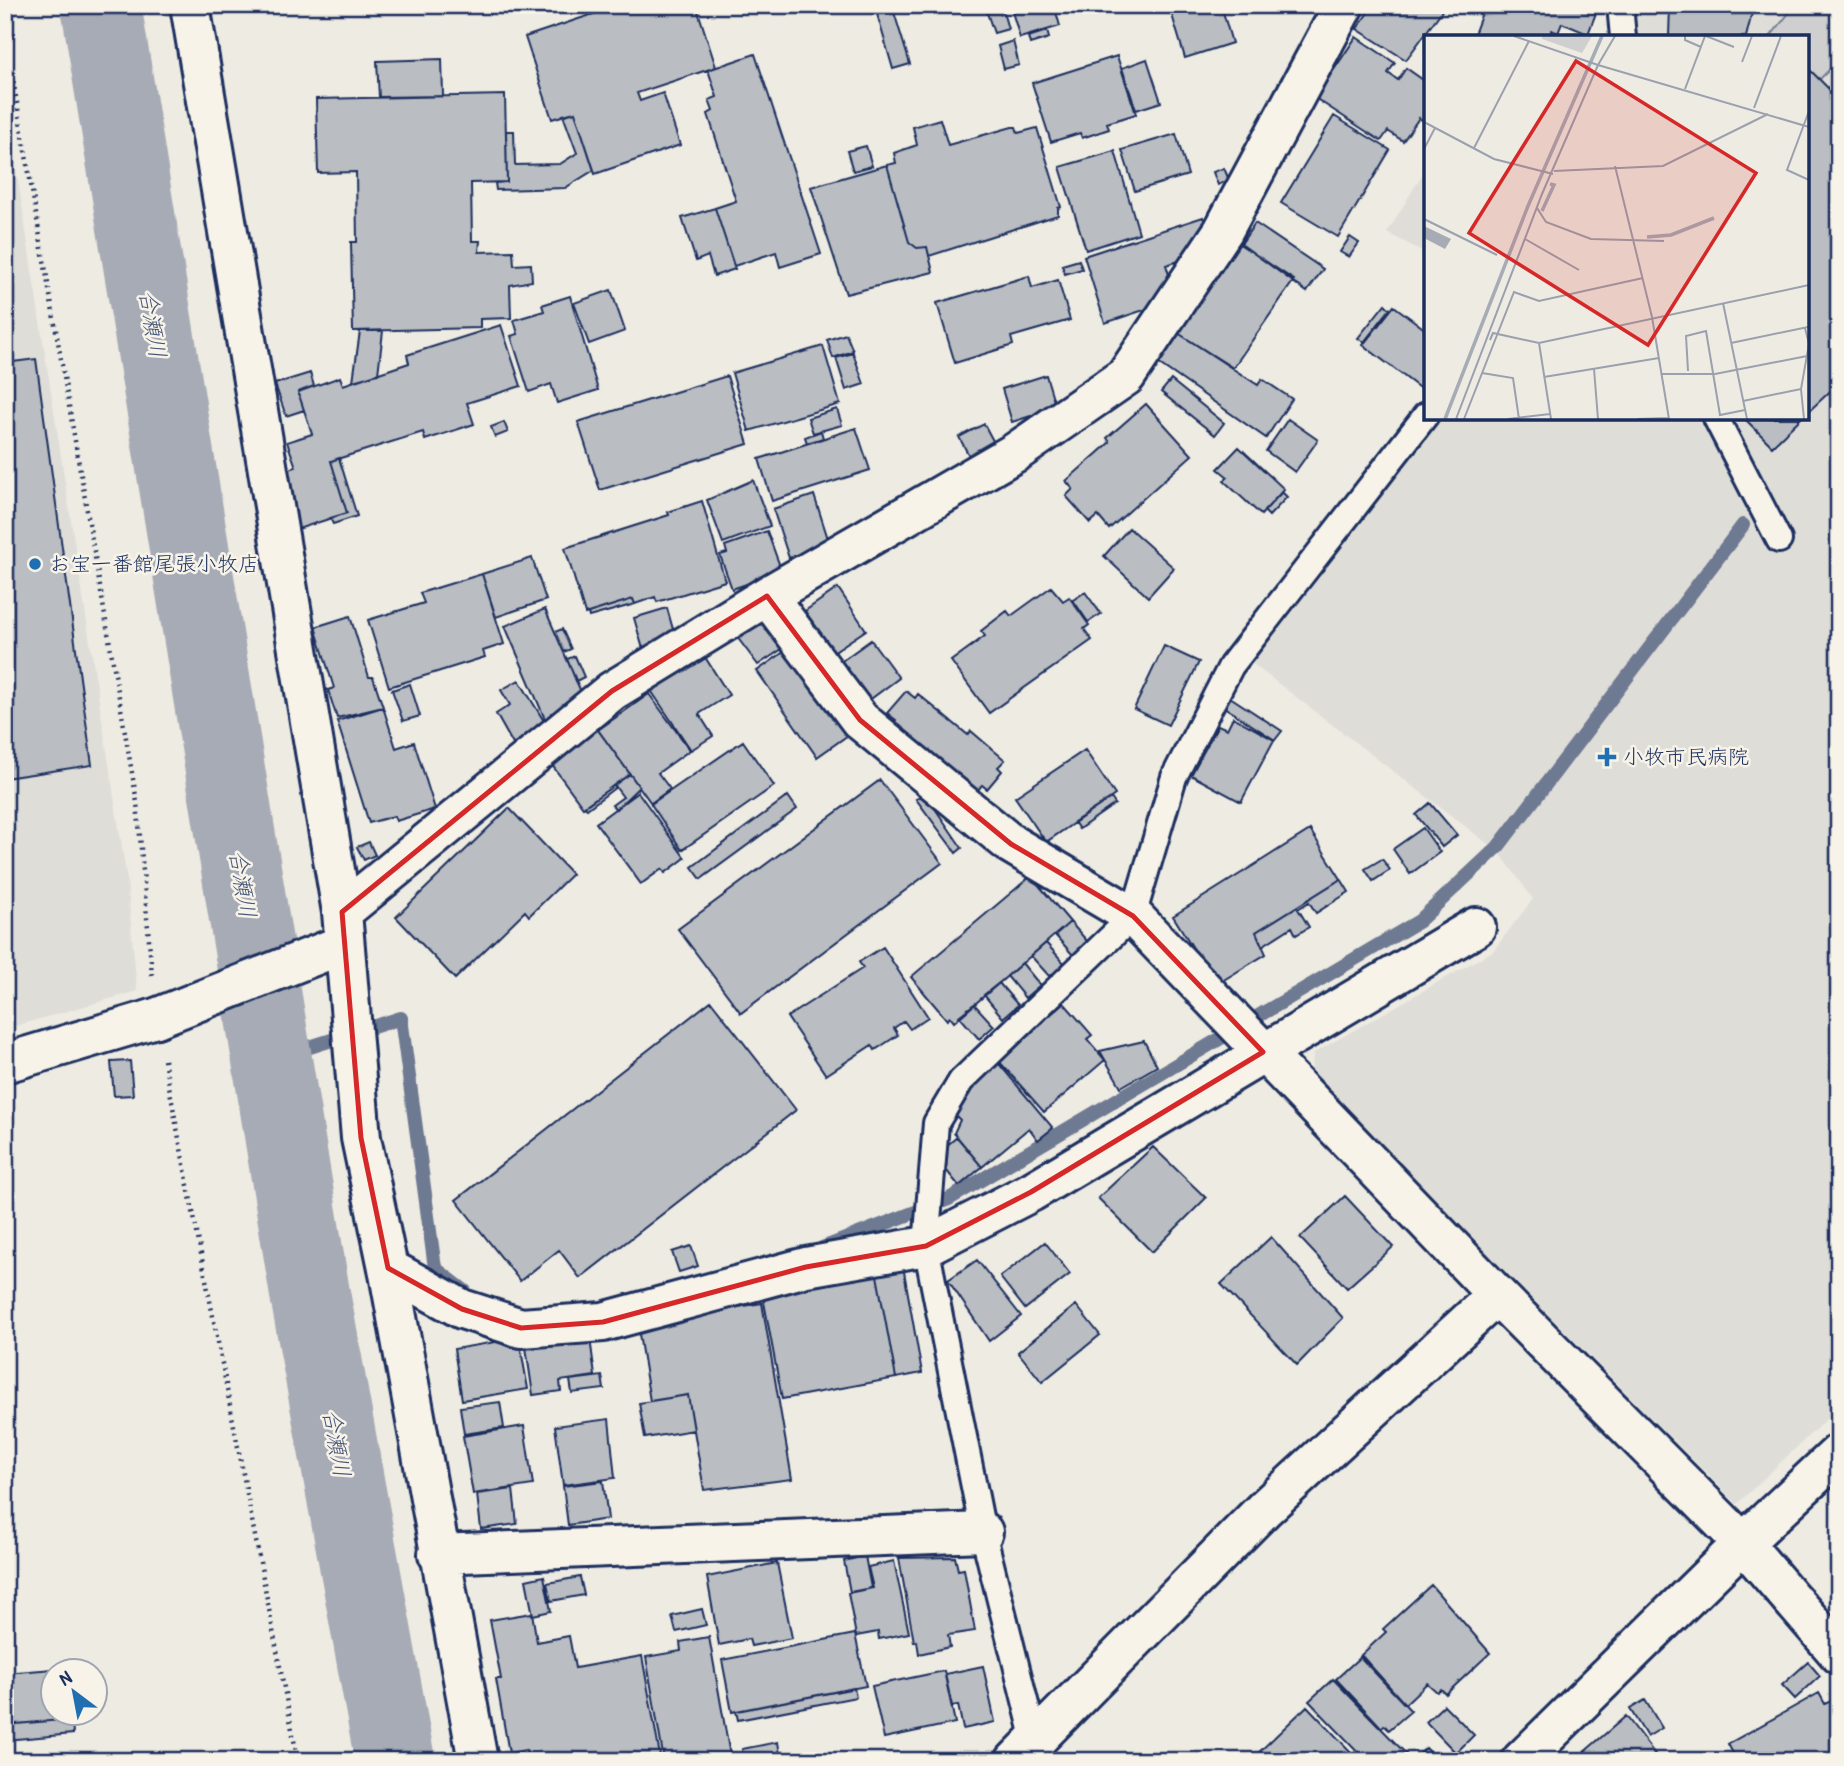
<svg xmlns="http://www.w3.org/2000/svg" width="1844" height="1766" viewBox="0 0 1844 1766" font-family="'Patrick Hand','Klee One',sans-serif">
  <rect width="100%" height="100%" fill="#eeebe2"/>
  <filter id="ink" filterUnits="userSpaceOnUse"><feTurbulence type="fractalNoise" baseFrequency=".0143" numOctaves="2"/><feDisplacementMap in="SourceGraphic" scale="14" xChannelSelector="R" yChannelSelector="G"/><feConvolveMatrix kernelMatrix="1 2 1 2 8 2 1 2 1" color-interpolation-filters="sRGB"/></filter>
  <g filter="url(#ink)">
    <path fill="#deddd8" d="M1630,5H1839V1407L1737,1504L1310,1075L1314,1053L1493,951L1533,899L1500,853L1249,661L1438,418H1807V37H1635Z
      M5,97L127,880L137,991L5,1029Z
      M1426,168V253L1387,233Z"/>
    <path fill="#cfcfcf" stroke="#757f96" stroke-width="2" d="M1793,8L1839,10V60L1807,92V37H1770Z"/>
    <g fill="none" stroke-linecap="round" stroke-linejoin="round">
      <path stroke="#6e7992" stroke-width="14" d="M272,1059L401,1018L435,1268L465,1291
        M822,1248L949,1199L1419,921L1498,847L1743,525"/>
      <path stroke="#a6abb5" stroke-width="80" d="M101,5L310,1294L395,1761"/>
    </g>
    <path fill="#babdc2" stroke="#1b2f5e" stroke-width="2" d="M620,5H696L716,67L637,93L640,101L663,93L680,145L595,174L575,112L552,119L525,37Z
      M1001,5L1008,29L994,33L986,10Z
      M1010,5H1054L1060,26L1020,38Z
      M1169,5H1221L1232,43L1185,58Z
      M1373,5H1446L1406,60L1357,29Z
      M1485,5H1599L1588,34L1562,23L1558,33L1552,30L1549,37H1473Z
      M1670,5H1754L1746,37H1669Z
      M893,9L910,64L893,69L877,14Z
      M1047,31L1049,38L1030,44L1028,37Z
      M1356,37L1395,63L1388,73L1398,80L1406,68L1426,82V115L1422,120L1419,118L1403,141L1388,131L1381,141L1315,98Z
      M1013,41L1019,65L1004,69L998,46Z
      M755,54L821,254L780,267L776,252L734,266L715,208L736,201L708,114L713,111L709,100L717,97L708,70Z
      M1117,56L1136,114L1107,123L1109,129L1082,138L1080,133L1051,142L1032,83Z
      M442,59L443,96L379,97L377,61Z
      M1147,59L1161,102L1136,110L1122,68Z
      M1811,71L1834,94L1839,89V383L1807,413V74Z
      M505,95L507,182L471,183L472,241H480L479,252L513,251L514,265L531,264L532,281L510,285L511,318L480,319V328L353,331L351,242H357L356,172L318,173L316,99Z
      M575,112L594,170L565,188L496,190L495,183L507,182L506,131H514L515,165L560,164L577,153L563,115Z
      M1334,116L1390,150L1338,237L1281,203Z
      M940,119L948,145L1012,127H1016L1018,133L1037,128L1061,207L1058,208V215L929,256L927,247L917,248L909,242L887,165L896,163L894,153L917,145L913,127Z
      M1176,134L1188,175L1135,191L1122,150Z
      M866,146L872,166L853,171L847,151Z
      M1115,151L1139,233L1086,250L1060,167Z
      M887,165L909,242L917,248L927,247L933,272L846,294L811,187Z
      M1224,168L1229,180L1218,185L1213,172Z
      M715,208L735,269L714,276L708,256L696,261L682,218Z
      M1203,217L1207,229L1192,257L1166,265L1170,278L1159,305L1105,323L1084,256Z
      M1255,223L1323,269L1307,292L1241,244Z
      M1350,237L1359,243L1349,257L1340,252Z
      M1238,243L1294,280L1233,368L1178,333Z
      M1079,260L1082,269L1065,274L1062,265Z
      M1029,276L1032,288L1058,280L1070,320L1011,337L1013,345L955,363L937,303Z
      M611,290L625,331L589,344L574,303Z
      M570,296L598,390L557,403L551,384L529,392L511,336L518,334L514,320L544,311L542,305Z
      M1385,304L1390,309L1364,342L1358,338Z
      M1394,306L1426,330V393L1363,345Z
      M501,325L521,386L467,403L474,424L425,440L423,432L331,461L347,513L298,529L284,471L296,467L287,442L312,434L298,392L340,377L343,385L409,363L407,355Z
      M360,331H383L378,374L353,381Z
      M1178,333L1258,385L1262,379L1292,399L1266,438L1158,363Z
      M846,334L853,351L833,358L827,340Z
      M823,346L840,404L749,431L732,373Z
      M853,353L864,384L846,390L836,358Z
      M36,359L92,765L5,778V363Z
      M310,373L314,386L298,392L304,410L286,416L275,384Z
      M1046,375L1056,408L1012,422L1002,389Z
      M727,376L748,444L600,490L578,422Z
      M1171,380L1224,423L1215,435L1161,392Z
      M1146,404L1192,455L1109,529L1098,516L1090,523L1066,496L1073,489L1066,481L1110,442L1107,438Z
      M837,409L842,425L813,433L808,418Z
      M1744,418H1801L1772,446Z
      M1288,419L1318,440L1295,472L1266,451Z
      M504,422L508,432L495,437L491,427Z
      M984,424L999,452L974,465L959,437Z
      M856,428L870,470L772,501L759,459Z
      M821,431L823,438L807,443L805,437Z
      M1239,447L1284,489L1261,515L1224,481L1228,477L1218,469Z
      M339,458L357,516L333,524L330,518L347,513L331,461Z
      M753,480L770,526L723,543L707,500Z
      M1282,492L1287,497L1269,516L1264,511Z
      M814,495L830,545L789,558L773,509Z
      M702,501L725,581L657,602L655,597L635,604L633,599L585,614L565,548L669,515L668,512Z
      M1129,528L1174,568L1148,597L1104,556Z
      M767,531L782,572L732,589L720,555L727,553L725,546Z
      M532,558L546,600L496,617L482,574Z
      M482,574L504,644L483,651L485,657L389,687L368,620L424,603L420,593Z
      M1051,587L1063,601L1069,597L1089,625L1084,629L1092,640L989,713L951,661L985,636L981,631L1007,611L1011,616Z
      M838,588L866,630L833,652L805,611Z
      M1085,592L1101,614L1088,622L1073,600Z
      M633,599L635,604L589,617L588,613Z
      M667,608L676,640L643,649L634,618Z
      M545,609L585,701L545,719L505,626Z
      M350,616L369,677H373L383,707L337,718L328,690L334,688L315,627Z
      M762,619L782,649L758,665L737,637Z
      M562,629L571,649L564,652L555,632Z
      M871,640L899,678L864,704L836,665Z
      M1164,646L1199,662L1168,725L1134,709Z
      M791,647L851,733L817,757L757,671Z
      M703,654L729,695L699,714L713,736L691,750L650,689Z
      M575,656L584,677L576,681L567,659Z
      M519,680L547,726L514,746L496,714L510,705L501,690Z
      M410,684L420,716L403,721L392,690Z
      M906,691L915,698L918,694L968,735L971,731L1005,760L998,767L1002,771L987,789L982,785L975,794L892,724L896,720L887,713Z
      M649,694L690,750L658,773L670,789L651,803L598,730Z
      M1230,697L1282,731L1275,740L1224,707Z
      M383,707L396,748L414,742L435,809L396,821L394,816L369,823L337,721Z
      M1233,717L1274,740L1241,802L1191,775L1218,725L1227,729Z
      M596,727L630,774L583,807L549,761Z
      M743,741L774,786L682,850L651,804Z
      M1085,750L1115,795L1046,842L1015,797Z
      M630,774L639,787L616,809L612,805L623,797L614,785Z
      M880,780L942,863L741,1013L678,929Z
      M614,785L616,787L587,809L584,807Z
      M638,792L685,858L665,873L662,869L641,884L596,823Z
      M925,794L962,848L956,853L916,799Z
      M788,796L797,809L701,879L692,867Z
      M1111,798L1115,804L1079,829L1074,822Z
      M1430,803L1457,835L1442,847L1416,815Z
      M509,808L572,874L529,916L525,911L455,979L396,917Z
      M1423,828L1440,852L1410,874L1393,849Z
      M1310,830L1341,879L1256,932L1266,954L1222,981L1216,972L1210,975L1173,916Z
      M369,842L375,855L364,860L357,847Z
      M1382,859L1390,870L1373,881L1365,869Z
      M1031,876L1070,922L954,1022L950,1017L947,1020L911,977Z
      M1341,879L1349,892L1316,913L1309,902L1298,909L1309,927L1296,935L1292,927L1262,946L1256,932Z
      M1070,922L1088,942L1073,955L1055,935Z
      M1046,943L1065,964L1050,977L1031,956Z
      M883,947L928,1017L910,1029L904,1021L894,1028L898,1035L875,1050L872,1045L826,1075L787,1017L863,968L859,962Z
      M1022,963L1040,985L1025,998L1007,976Z
      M999,983L1018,1005L1003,1018L984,995Z
      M711,1001L796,1110L580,1278L559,1250L520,1281L456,1200Z
      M1064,1003L1092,1035L1087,1039L1105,1060L1044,1112L998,1060Z
      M974,1004L994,1026L979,1039L959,1016Z
      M1144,1041L1157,1066L1121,1087L1100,1051Z
      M994,1058L1053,1128L1038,1140L1029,1128L982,1167L954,1133L960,1120L956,1116L972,1078Z
      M130,1061L133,1095L114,1096L111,1062Z
      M957,1137L982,1167L959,1186L942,1165L945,1147Z
      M1153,1147L1206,1198L1152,1252L1098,1198Z
      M1345,1196L1393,1247L1347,1288L1300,1238Z
      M1271,1237L1343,1318L1297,1365L1221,1284Z
      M1045,1242L1070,1274L1025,1309L1000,1277Z
      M691,1246L698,1266L679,1272L672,1252Z
      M977,1260L1021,1316L989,1341L948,1280Z
      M903,1266L922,1373L896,1378L876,1270Z
      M876,1270L896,1378L782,1399L762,1291Z
      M762,1303L792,1479L704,1490L688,1395L650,1401L636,1316L720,1310Z
      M1076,1305L1100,1335L1042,1382L1018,1352Z
      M519,1338L528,1389L462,1400L454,1349Z
      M590,1338L595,1376L560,1381L561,1391L533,1395L526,1347Z
      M602,1376L604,1389L572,1393L570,1380Z
      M688,1395L694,1430L645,1438L639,1403Z
      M500,1402L504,1428L464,1434L460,1407Z
      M609,1419L615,1478L563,1485L555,1426Z
      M524,1426L533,1485L473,1494L463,1436Z
      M603,1481L608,1519L568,1525L563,1486Z
      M513,1489L517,1524L481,1529L477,1494Z
      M865,1556L871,1588L850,1592L844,1561Z
      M955,1557L958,1570L964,1569L975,1631L948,1635L950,1647L919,1654L917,1641L914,1642L899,1558Z
      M894,1561L909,1633L879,1639L878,1632L856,1636L848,1593L873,1588L868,1567Z
      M777,1563L792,1638L751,1646L749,1639L719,1645L707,1577Z
      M544,1576L551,1611L533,1615L526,1580Z
      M580,1577L584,1595L551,1601L547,1583Z
      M1431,1585L1490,1653L1446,1694L1441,1689L1437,1692L1427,1683L1405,1704L1361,1655L1386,1632L1383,1629Z
      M702,1609L706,1625L676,1632L672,1616Z
      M532,1613L537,1642L569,1636L575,1668L642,1656L660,1756L631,1761H528L526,1750L509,1753L496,1679H501L490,1620Z
      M855,1634L866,1686L732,1712L722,1660Z
      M709,1637L731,1761H664L646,1657L681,1651L680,1642Z
      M1360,1657L1411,1711L1389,1730L1384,1725L1382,1728L1336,1679Z
      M1808,1662L1820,1676L1795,1699L1782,1685Z
      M983,1666L995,1722L963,1729L958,1705L952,1706L945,1674Z
      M78,1667L79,1672H52V1714H83V1718L5,1725V1673Z
      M944,1671L955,1723L884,1738L872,1686Z
      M1333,1679L1412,1760L1411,1761H1367L1309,1701Z
      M854,1688L856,1697L738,1720L736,1711Z
      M1819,1693L1825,1704L1839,1697V1761H1737L1728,1744Z
      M1645,1700L1662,1728L1647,1737L1630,1709Z
      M1444,1705L1474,1735L1456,1753L1426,1722Z
      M1307,1706L1351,1752L1342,1761H1257L1254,1757Z
      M1626,1716L1660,1761H1590L1583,1753Z
      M72,1719L73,1734L5,1740V1725Z
      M778,1742L781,1761H744L742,1749Z
      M1426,1748L1439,1761H1418L1415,1758Z"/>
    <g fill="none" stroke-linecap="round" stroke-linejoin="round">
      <g stroke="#1b2f5e" stroke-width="30">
        <path id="service" d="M1620,5L1623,37
          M1716,418L1779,540
          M1035,1741L983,1532L926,1246L936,1123L961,1081L1133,916L1174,777L1231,666L1426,415"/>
      </g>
      <g stroke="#1b2f5e" stroke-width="44">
        <path id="minor" d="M190,5L342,912L361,1138L388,1268L478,1761
          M767,596L860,720L1011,844L1133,916L1497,1295L1743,1543L1839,1654
          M342,912L612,691L767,596L1016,452L1126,376L1223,231L1344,5
          M156,1018L344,944
          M388,1268L462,1309L521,1328L603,1322L806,1267L926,1246L1031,1192L1476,927
          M438,1554L983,1532
          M1015,1761L1265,1508L1497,1295"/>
      </g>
      <g stroke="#1b2f5e" stroke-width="44">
        <path id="tertiary" d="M5,1063L156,1018
          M1521,1761L1743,1543L1839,1453"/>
      </g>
      <path stroke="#1b2f5e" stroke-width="4.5" stroke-dasharray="2 5" stroke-linecap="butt" d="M5,33L137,802L152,975
        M164,1060L298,1761"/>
      <use href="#service" stroke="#f7f3e8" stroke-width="24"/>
      <use href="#minor" stroke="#f7f3e8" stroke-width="38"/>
      <use href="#tertiary" stroke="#f7f3e8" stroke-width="38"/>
    </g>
  </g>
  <path fill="none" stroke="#d62828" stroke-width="5" stroke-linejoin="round" d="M767,596L860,720L1011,844L1133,916L1263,1052L1031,1192L926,1246L806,1267L603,1322L521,1328L462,1309L388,1268L361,1138L342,912L612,691Z"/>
  <g fill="#1f6fb2" stroke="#f7f3e8" stroke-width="2.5">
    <circle cx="35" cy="564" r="7"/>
    <path d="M1603.5 746.5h7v7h7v7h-7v7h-7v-7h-7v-7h7z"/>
  </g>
  <g text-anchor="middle" stroke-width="5" stroke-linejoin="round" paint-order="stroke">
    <g font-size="21" fill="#1b2f5e" stroke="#f7f3e8" text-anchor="start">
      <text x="49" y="571">お宝一番館尾張小牧店</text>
      <text x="1623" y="764">小牧市民病院</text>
    </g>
    <g font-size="23" font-style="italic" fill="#455478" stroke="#f7f3e8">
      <text transform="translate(153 324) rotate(81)" y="8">合瀬川</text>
      <text transform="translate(243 884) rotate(81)" y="8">合瀬川</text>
      <text transform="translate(337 1443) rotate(80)" y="8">合瀬川</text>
    </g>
  </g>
  <g transform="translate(1424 35)">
    <rect width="385" height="385" fill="#eeebe2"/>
    <path d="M118,1H168L158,18L118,4Z" fill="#cfcfcf"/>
    <path d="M0,191L27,204L21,214L0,203Z" fill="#a6abb5"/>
    <path fill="none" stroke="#a6abb5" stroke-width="3.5" d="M118,176L130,150L126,149M223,202L247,200L290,183M21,384L104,171L178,1"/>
    <path fill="none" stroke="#9aa0ad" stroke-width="2" d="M90,1L174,30L385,92M261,1V5L277,12M282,1L310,12M318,27L328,1M261,54L281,1M330,73L357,1M385,76L363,135L385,145M0,87L70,124L129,139M50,113L105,6M0,114L11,93M191,131L228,282L245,384M130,136L239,131L344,79M113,173L122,187L167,204L240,206M0,184L73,220M101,204L155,235M299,268L323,384M66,305L69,298L115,308L385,250M115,308L127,384M307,308L384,292M170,334L174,384M264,336L262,301L282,296L296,380L321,375M58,338L89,343L95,384M237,339H291L383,321M120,342L235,323M319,366L377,354M32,384L118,159L174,30L191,1M40,384L90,257L115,266L219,243M84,384L126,379M213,384L244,383M380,384L377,354L385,309L381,293"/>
    <path fill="#d62828" fill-opacity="0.15" stroke="#d62828" stroke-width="3.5" d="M152,26L332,138L224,310L45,198Z"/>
    <rect width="385" height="385" fill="none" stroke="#1b2f5e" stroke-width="3.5"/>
  </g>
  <rect width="1844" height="1766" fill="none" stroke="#f7f3e8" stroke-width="28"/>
  <rect x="14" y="14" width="1816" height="1738" fill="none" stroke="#1b2f5e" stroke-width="2.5" filter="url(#ink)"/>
  <g transform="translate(74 1692) rotate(328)"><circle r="33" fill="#f7f3e8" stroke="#9fa5b1" stroke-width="2"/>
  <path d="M0-5L12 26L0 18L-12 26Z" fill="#1f6fb2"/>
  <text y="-10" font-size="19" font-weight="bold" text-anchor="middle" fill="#1b2f5e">N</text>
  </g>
</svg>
